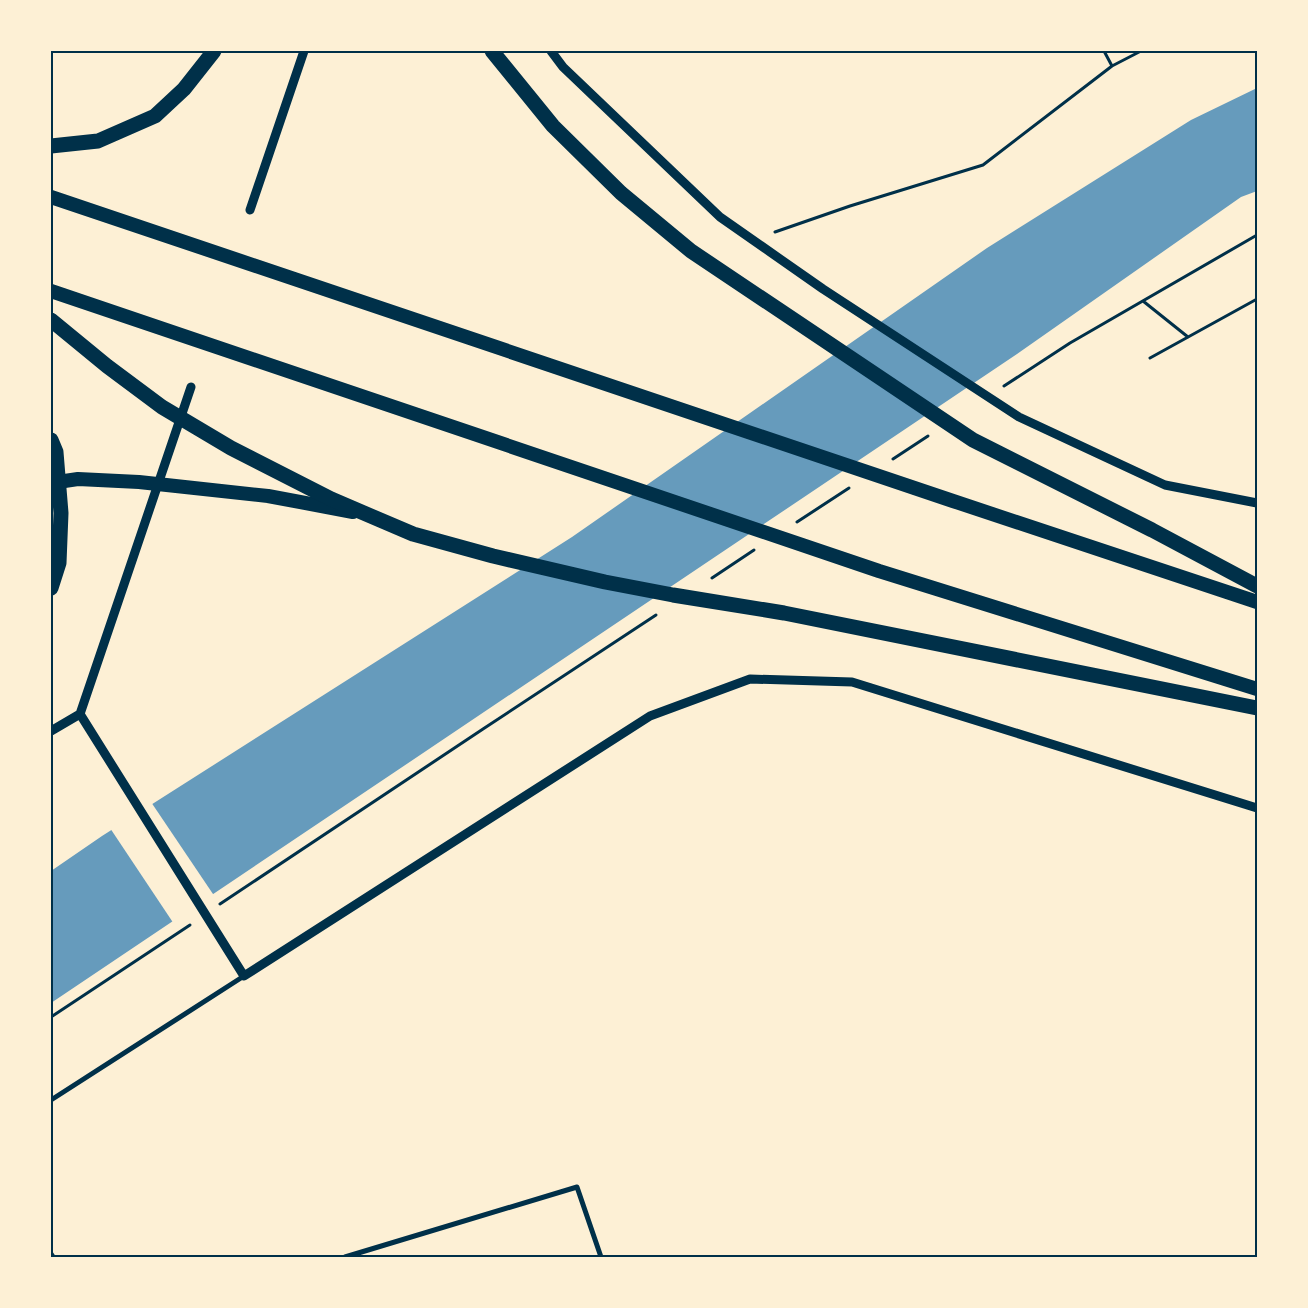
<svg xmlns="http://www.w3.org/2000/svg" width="1308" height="1308" viewBox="0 0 1308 1308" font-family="'Golos Text',sans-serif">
  <rect width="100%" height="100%" fill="#fdf0d5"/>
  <path fill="#669bbc" d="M1257,88V191L1241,197L1017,354L51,1003V871L102,836L572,537L987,248L1191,120Z"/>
  <path fill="#fdf0d5" d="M151,802L215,897L174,924L110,828Z"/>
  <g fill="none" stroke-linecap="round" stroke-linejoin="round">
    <path stroke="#003049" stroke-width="3" d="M1104,51L1112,66
      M775,232L850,206L983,165L1112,66L1141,51
      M1143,301L1188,337
      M1150,358L1257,299
      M1004,386L1070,343L1257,235
      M893,459L928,436
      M797,522L849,488
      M712,578L754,550
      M220,904L483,729L656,615
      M51,1017L190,925"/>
    <path stroke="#003049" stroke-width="5" d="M51,1100L244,976
      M51,1254L53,1257
      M345,1257L577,1187L601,1257"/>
    <path stroke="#003049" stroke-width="9" d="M551,51L563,67L720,217L823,289L1019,417L1165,485L1257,503
      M250,210L304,51
      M80,714L244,976L650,716L750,679L852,682L1257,808
      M51,731L80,714L191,387"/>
    <path stroke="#003049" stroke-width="14" d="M51,197L953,501L1257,602
      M51,291L879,571L1257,689
      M51,483L78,479L139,482L268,496L353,512"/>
    <path stroke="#003049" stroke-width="15" d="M492,51L553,126L621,193L691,251L973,440L1152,530L1257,586
      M51,146L98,141L155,116L184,89L214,51
      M51,320L107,366L162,407L231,448L331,499L413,534L493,556L605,582L673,595L784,613L1257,708
      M51,440L56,452L61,513L59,563L51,588"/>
  </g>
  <rect width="1308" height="1308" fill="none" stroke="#fdf0d5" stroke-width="105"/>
  <rect x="52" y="52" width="1204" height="1204" fill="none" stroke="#003049" stroke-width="2"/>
</svg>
